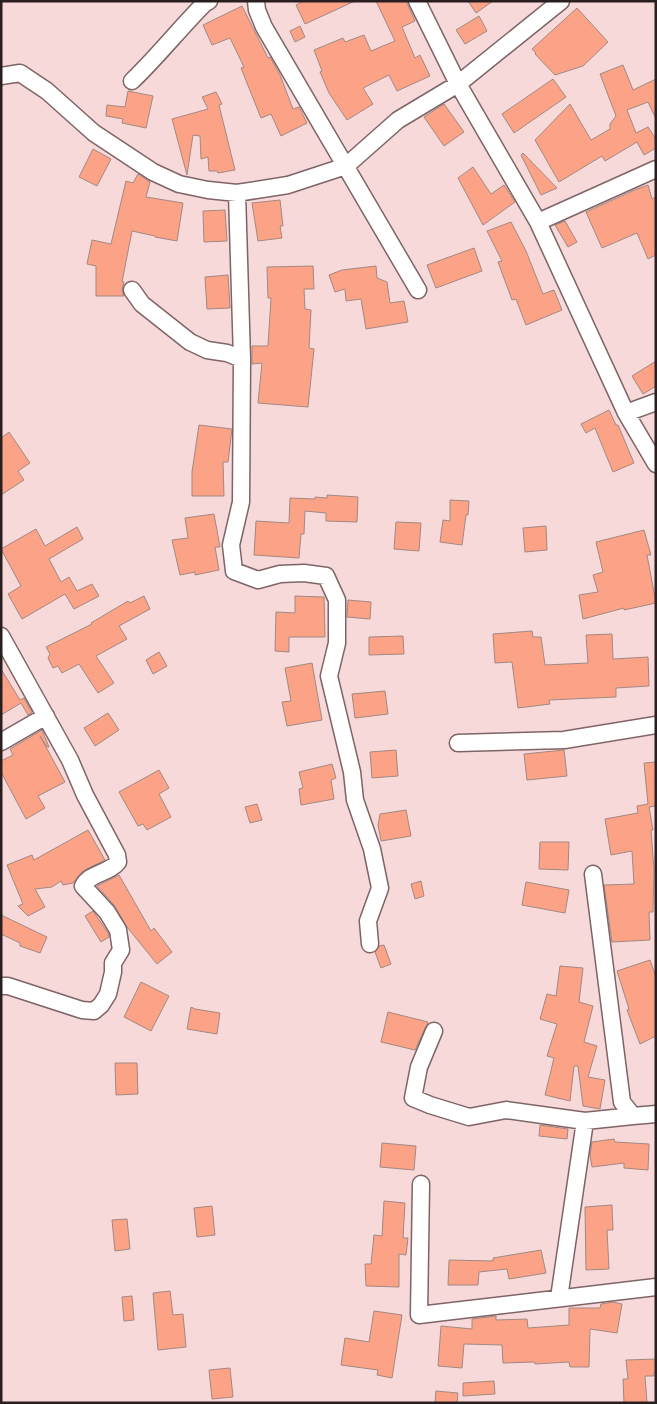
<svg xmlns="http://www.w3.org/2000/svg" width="657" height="1404" viewBox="0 0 657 1404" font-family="'Titillium Web',sans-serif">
  <rect width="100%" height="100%" fill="#f7d9da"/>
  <path fill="#fca286" stroke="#a28981" d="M304,1H355L305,24L296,5Z
    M376,1H406L415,21L402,27L415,58L420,55L430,76L397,91L389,75L363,88L373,104L347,120L329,93L320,72L322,71L314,50L343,38L345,42L364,35L371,51L395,41Z
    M468,1H493L476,13Z
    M242,6L268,58L270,57L280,75L293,109L299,107L307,123L281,136L271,114L261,118L241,68L244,67L230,38L212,45L203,25Z
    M577,8L608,42L583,66L555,75L535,54L536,53L532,49Z
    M479,16L487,31L465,44L456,30Z
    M300,26L305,37L295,42L290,31Z
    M623,65L633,90L656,79V119L648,102L627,110L636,133L648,127L656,139V148L644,155L637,142L605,161L602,156L559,182L535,140L570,104L591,140L610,129V124L616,116L600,74Z
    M553,79L566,97L514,133L502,114Z
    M128,91L153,96L146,128L122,123L123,119L106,116L107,105L125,107Z
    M216,92L222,104L219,105L235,170L218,173L217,171H209L208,157L201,159L200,136L193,135L187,175L172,119L208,109L202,97Z
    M444,104L464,132L444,146L424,117Z
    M93,149L111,159L97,186L79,177Z
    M523,153L557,188L541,195L521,155Z
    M473,167L491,194L504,185L515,202L483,225L458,178Z
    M138,174L150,182L146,197L183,203L177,241L155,237V236L132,231L122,282H124L122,290L124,296H96V266L87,264L92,240L111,244L126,181L133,183Z
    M648,185L652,199L656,197V255L648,259L637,233L602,248L586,212L637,189Z
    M280,200L283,226H280L282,238L258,241L252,203Z
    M225,210L227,241L204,242L203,211Z
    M565,221L577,242L568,247L555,225Z
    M511,222L526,251L543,294L554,290L562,310L526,325L516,299L512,300L498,262L502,261L487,231Z
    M474,248L482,271L436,288L427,265Z
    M313,266L314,289H304L305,309L311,310L309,348L314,349L308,407L258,403L262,363L252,364V346H268L271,298H268L267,267Z
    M376,266L377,278L387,282L390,303L404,301L408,322L366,329L361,299L346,301L345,289L335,292L329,275L342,270Z
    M228,275L230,308L207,309L205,277Z
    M656,361V386L643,394L632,376Z
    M609,410L616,425H618L634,463L613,472L595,428L586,433L581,424Z
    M199,425L232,429L228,462H223L224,496H192V472Z
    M9,432L30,463L18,471L24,480L1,495V438Z
    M327,495L358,497L357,522L326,521V513L305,511L304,534H301L299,558L254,555L256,521L289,523L290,498L315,499V497L327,498Z
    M450,500L469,501L468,515H466L462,545L440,542L443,520L450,521Z
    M214,514L220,547H215L219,570L195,575V572L180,575L172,540L188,538L185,518Z
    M396,522L421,523L419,551L394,549Z
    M546,526L547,550L525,552L523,528Z
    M77,527L83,539L49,559L61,582L69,577L77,591L92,584L99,596L74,609L65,594L22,619L8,594L21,586L1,549L36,529L45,546Z
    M644,530L651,555H647L656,603L624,610V608L583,619L579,595L598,592L593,575L603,572L596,542Z
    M144,596L150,609L119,626L127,639L96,656L114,683L98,693L79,664L62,673L58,666L53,668L48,658L50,654L46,647L92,624L91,623L128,601L130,603Z
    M295,596L324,597L325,637H289V652L275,651L276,612L295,613Z
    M348,600L371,602L370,619L347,617Z
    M532,631L533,637H541L545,665L588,663L586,635L612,634L613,659L648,657L649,686L616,688V697L549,700L550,704L518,708L512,662L495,663L493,634Z
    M403,636L404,654L369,655V637Z
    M159,652L167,666L153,674L146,660Z
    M312,663L322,720L287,726L282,702L291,701L285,668Z
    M1,669L20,700L24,698L32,712L28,715L21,703L1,715Z
    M385,691L388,714L355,718L352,694Z
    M108,713L119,730L95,746L84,728Z
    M42,730L49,747H47L40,736L65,782L38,796L45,808L26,819L1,772V761L13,755L10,749Z
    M396,750L398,776L372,778L370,752Z
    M564,750L567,776L527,780L524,754Z
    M656,762V806L649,807L653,830H651L654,870L653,912H649L650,940L612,942L604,885L634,884L632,851L611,855L605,819L638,813L637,806L648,804L644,763Z
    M332,764L336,778L331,780L334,799L301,805L299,789L303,788L299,772Z
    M159,770L169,788L159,794L171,817L147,830L143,824L138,826L119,792Z
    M257,804L262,820L250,823L245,807Z
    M406,810L411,836L381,841L378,825L380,814Z
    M88,830L105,860L83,871L73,883L63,885L61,881L52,887L35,889L45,907L28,916L18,906L23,904L7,865L32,855L34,860Z
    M540,842H569L568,870L539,869Z
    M119,875L151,931L154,928L172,952L157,964L127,927L114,905L97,886Z
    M421,881L424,896L415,899L411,884Z
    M526,882L569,890L565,913L522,905Z
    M93,911L108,933L109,937L101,942L85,916Z
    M1,915L47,937L40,953L20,946V943L1,934Z
    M384,945L391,964L381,968L375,952L379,946Z
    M650,960L656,977V1036L640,1044L627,1010L629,1009L617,971Z
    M560,966L583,968L579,1002L593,1006L584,1042L597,1046L588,1077L605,1080L600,1109L583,1106L578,1066H574L570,1101L545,1095L554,1058L547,1056L557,1024L540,1019L547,994L556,996Z
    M141,982L169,996L151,1031L124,1017Z
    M191,1007L195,1009L220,1013L217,1034L187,1029Z
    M388,1012L428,1022L415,1050L381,1042Z
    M115,1063H137L138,1094L116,1095Z
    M540,1125L568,1129L567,1139L539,1136Z
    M614,1139L615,1142L649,1144L648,1170L624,1168V1163L592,1167L590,1155L592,1142Z
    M382,1143L416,1146L414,1170L380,1167Z
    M384,1201L405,1203L403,1238H408L406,1255L399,1254V1287L366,1286L365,1264H371L374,1235L382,1236Z
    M612,1205L613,1230H607L609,1269L586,1270L585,1207Z
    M212,1206L215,1235L197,1237L194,1208Z
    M127,1219L130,1249L115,1251L112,1220Z
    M541,1250L546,1273L509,1279L507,1269L479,1272L478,1285H448L449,1260L493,1261V1258Z
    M170,1291L173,1315L183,1314L186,1347L158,1350L153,1293Z
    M132,1296L134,1320L124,1321L122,1297Z
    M613,1302L622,1304L617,1333L590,1329L589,1367H570L569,1362L535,1364V1362L503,1363L502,1345L464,1344L462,1368L438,1366L441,1326L472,1329V1319L496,1316V1320L527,1319L528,1328L569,1325V1308H600L601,1304Z
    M374,1311L402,1315L392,1378L377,1375L378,1370L341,1365L345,1338L369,1342Z
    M656,1359V1372H654V1376H645L647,1403H624L623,1379H628L626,1360Z
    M230,1368L233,1397L212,1399L209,1370Z
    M494,1381L495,1394L463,1396V1383Z
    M436,1391L458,1393L457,1403H435Z"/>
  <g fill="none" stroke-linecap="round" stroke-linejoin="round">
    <g stroke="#7e6466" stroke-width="19">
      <path id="minor" d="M256,1L257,10L264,27L418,290
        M417,1L458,84L538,222L626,413L656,464
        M1,76L20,73L47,91L94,133L153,172L179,184L208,190L237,193L288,185L346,166L398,120L458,84L561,1
        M132,81C158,56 180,28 205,3L209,1
        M237,193L242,359L241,502L231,545L234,571L258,580L280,574L304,573L326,576L337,600V643L329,676L352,772L355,800L372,849L380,888L368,921L370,944
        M538,222L656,169
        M132,290L142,304L190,342L207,350L227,353L242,359
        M626,413L656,402
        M1,636L70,760L85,795L117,855L118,862C110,873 89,873 83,886L107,912L118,930L121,950L113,963V972L108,994L101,1005L94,1011L82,1010L8,986H1
        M1,742L46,716
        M458,743L564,740L656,725
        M593,874L622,1102L633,1116L656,1114
        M434,1031L419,1067L413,1098L430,1105L469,1117L506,1110L585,1121L633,1116
        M421,1184L419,1315L656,1287
        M559,1298L585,1121"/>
    </g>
    <use href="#minor" stroke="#fff" stroke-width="16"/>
  </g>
  <rect width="657" height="1404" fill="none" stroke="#2a1f20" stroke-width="5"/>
</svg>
